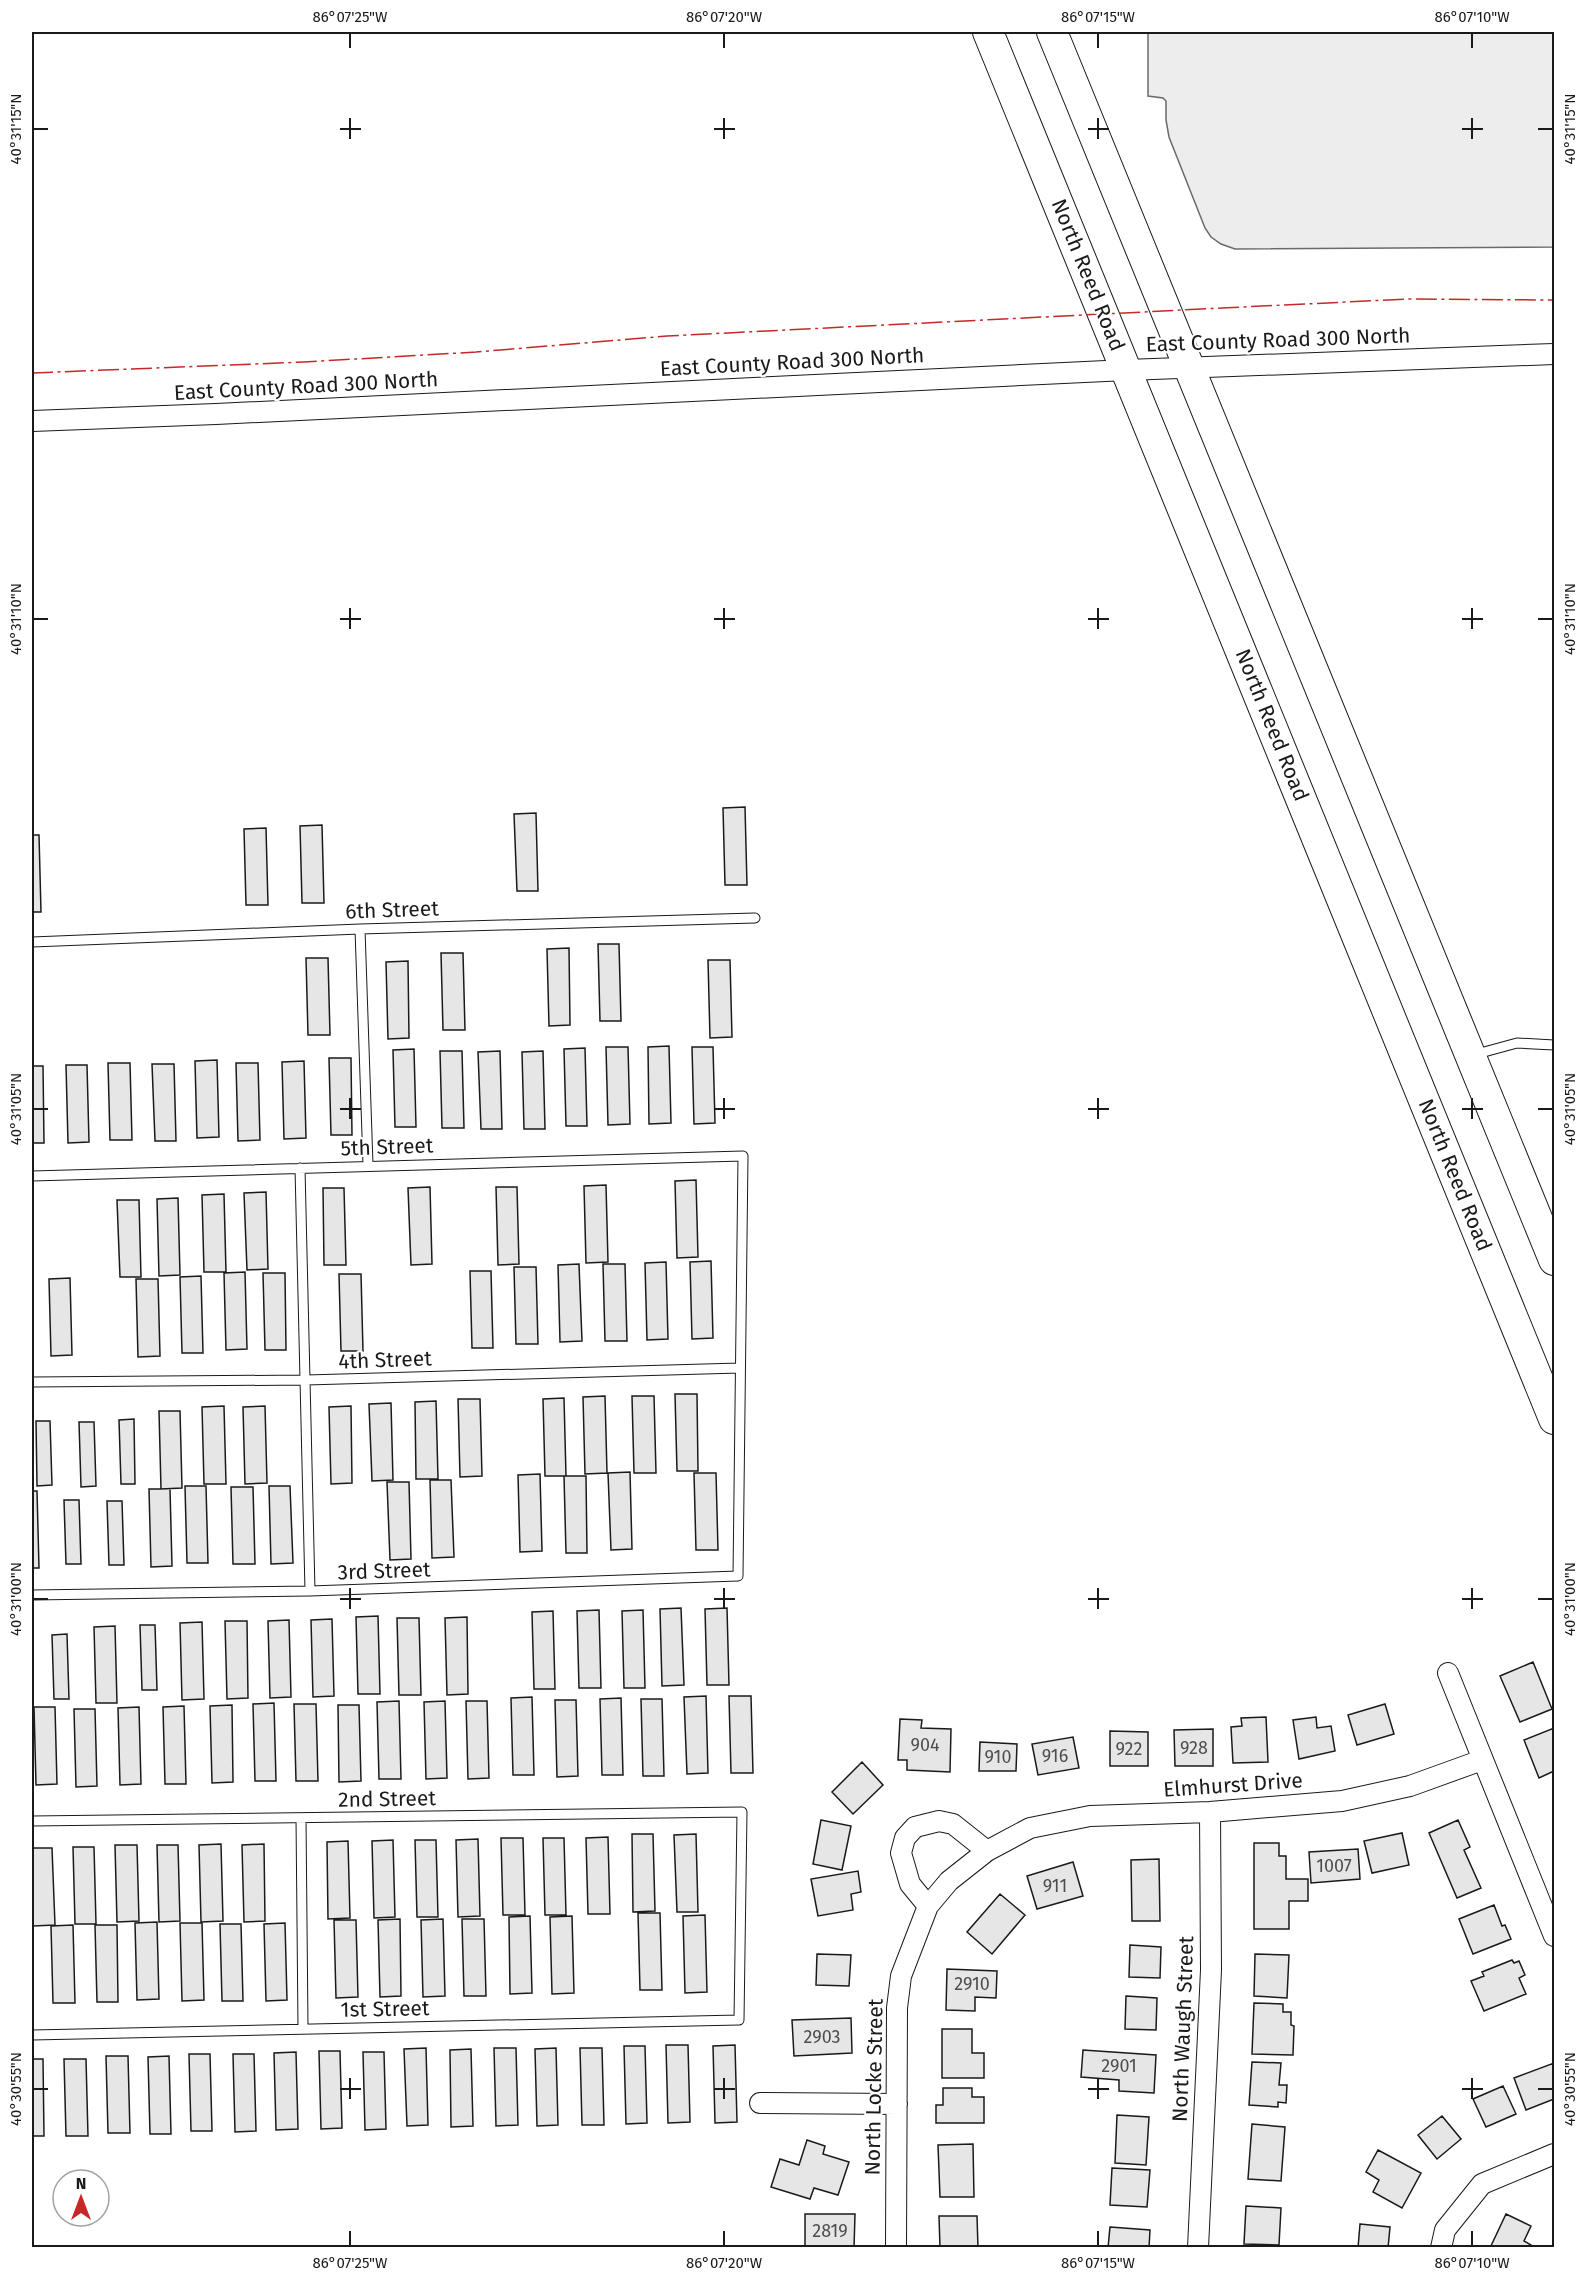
<svg xmlns="http://www.w3.org/2000/svg" width="1586" height="2279" viewBox="0 0 1586 2279" font-family="'Fira Sans',sans-serif">
  <rect width="100%" height="100%" fill="#fff"/>
  <path fill="#ededed" stroke="#6a6a6a" stroke-width="1.5" d="M1148,32H1554V247L1235,249L1221,244L1211,237L1205,228L1169,137L1166,120V101L1163,98L1148,96Z"/>
  <path fill="#e6e6e6" stroke="#1a1a1a" stroke-width="1.5" d="M745,807L747,885H725L723,808Z
    M536,813L538,891H517L514,814Z
    M322,825L324,903H302L300,826Z
    M266,828L268,905H246L244,829Z
    M32,835H39L41,912H32Z
    M598,944H619L621,1021H600Z
    M569,948L570,1025L549,1026L547,949Z
    M441,953H463L465,1030H443Z
    M306,958H328L330,1035H308Z
    M708,960H730L732,1037L710,1038Z
    M408,961L409,1038L388,1039L386,962Z
    M669,1046L671,1123L649,1124L648,1047Z
    M606,1047H628L630,1124L608,1125Z
    M692,1047H713L715,1123L694,1124Z
    M585,1048L587,1126H566L564,1049Z
    M414,1049L416,1127H395L393,1050Z
    M440,1051H462L464,1128H442Z
    M500,1051L502,1129H481L478,1052Z
    M543,1051L545,1129H524L522,1052Z
    M329,1058H351L352,1135H331Z
    M217,1060L219,1137L197,1138L195,1061Z
    M304,1061L306,1138L284,1139L282,1062Z
    M108,1063H130L132,1140H110Z
    M236,1063H258L260,1140L238,1141Z
    M152,1064H174L176,1141H155Z
    M66,1065H87L89,1142L68,1143Z
    M32,1066H43L44,1143H32Z
    M696,1180L698,1257L677,1258L675,1181Z
    M606,1185L608,1262L586,1263L584,1186Z
    M430,1187L432,1264L411,1265L408,1188Z
    M496,1187H517L519,1264L498,1265Z
    M323,1188H344L346,1265H324Z
    M266,1192L268,1269L247,1270L244,1193Z
    M224,1194L226,1272H204L202,1195Z
    M178,1198L180,1275L159,1276L157,1199Z
    M117,1200H139L141,1277H120Z
    M711,1261L713,1338L692,1339L690,1262Z
    M666,1262L668,1339L647,1340L645,1263Z
    M579,1264L582,1341L560,1342L558,1265Z
    M603,1264H625L627,1341H605Z
    M514,1267H536L538,1344H516Z
    M470,1271H491L493,1348H472Z
    M245,1272L247,1349L226,1350L224,1273Z
    M263,1273H285L286,1350H265Z
    M339,1274H361L363,1351H341Z
    M201,1276L203,1353H182L180,1277Z
    M70,1278L72,1355L51,1356L49,1279Z
    M136,1279H158L160,1356L138,1357Z
    M675,1394H697L698,1471H677Z
    M605,1396L607,1473L585,1474L583,1397Z
    M632,1396H654L656,1473H634Z
    M564,1398L566,1476H545L543,1399Z
    M458,1399H480L482,1476L460,1477Z
    M436,1401L438,1479H416L415,1402Z
    M391,1403L393,1480L372,1481L369,1404Z
    M224,1406L226,1484H204L202,1407Z
    M265,1406L267,1483L245,1484L243,1407Z
    M351,1406L352,1483L331,1484L329,1407Z
    M159,1411H180L182,1488L161,1489Z
    M134,1419L135,1484H121L119,1420Z
    M36,1421H50L52,1485L37,1486Z
    M79,1422H94L96,1486L81,1487Z
    M630,1472L632,1549L611,1550L608,1473Z
    M694,1473H716L718,1550H696Z
    M540,1474L542,1551L520,1552L518,1475Z
    M564,1476H586L587,1553H566Z
    M430,1480H451L454,1557L432,1558Z
    M387,1482H409L411,1559L390,1560Z
    M185,1486H206L208,1563H187Z
    M269,1486H290L293,1563L271,1564Z
    M231,1487H253L255,1564H233Z
    M149,1489H170L172,1566L151,1567Z
    M32,1491H37L39,1568H32Z
    M64,1500H79L81,1564H66Z
    M107,1501H122L124,1565H109Z
    M681,1608L684,1685L662,1686L660,1609Z
    M727,1608L729,1685H707L705,1609Z
    M599,1610L601,1688H579L577,1611Z
    M643,1610L645,1688H624L622,1611Z
    M553,1611L555,1689H534L532,1612Z
    M378,1616L380,1694H358L356,1617Z
    M467,1617L468,1694L447,1695L445,1618Z
    M397,1618H419L421,1695H399Z
    M332,1619L334,1696L313,1697L311,1620Z
    M289,1620L291,1697L270,1698L268,1621Z
    M225,1621H247L248,1698L227,1699Z
    M202,1622L204,1699L182,1700L180,1623Z
    M140,1625H155L157,1690H142Z
    M115,1626L117,1703H96L94,1627Z
    M67,1634L69,1699H54L52,1635Z
    M1533,1662L1552,1709L1520,1722L1500,1676Z
    M706,1696L708,1773L687,1774L684,1697Z
    M729,1696H751L753,1773H731Z
    M532,1697L534,1775H513L511,1698Z
    M621,1698L623,1775H602L600,1699Z
    M641,1699H662L664,1776H643Z
    M555,1700H576L578,1776L557,1777Z
    M399,1701L401,1779H379L377,1702Z
    M445,1701L447,1778L426,1779L424,1702Z
    M466,1701H487L489,1778L468,1779Z
    M274,1703L276,1781H255L253,1704Z
    M294,1704H316L318,1781H296Z
    M1385,1704L1394,1734L1357,1745L1348,1715Z
    M232,1705L233,1782L212,1783L210,1706Z
    M338,1705H359L361,1781L339,1782Z
    M184,1706L186,1784H165L163,1707Z
    M34,1707H55L57,1784L36,1785Z
    M139,1707L141,1784L120,1785L118,1708Z
    M74,1709H95L97,1786L76,1787Z
    M1266,1717L1268,1762L1233,1763L1231,1727L1242,1726L1241,1718Z
    M1316,1717L1317,1728L1331,1726L1335,1751L1299,1759L1293,1720Z
    M900,1719L922,1720L921,1728L951,1729L950,1772L907,1770V1760H898Z
    M1554,1728V1771L1539,1778L1524,1740Z
    M1213,1729V1766H1175L1174,1730Z
    M1110,1731L1148,1732V1766H1110Z
    M1073,1737L1079,1768L1038,1775L1032,1744Z
    M980,1742L1017,1744L1016,1771H979Z
    M862,1762L883,1785L853,1814L832,1792Z
    M821,1820L851,1826L842,1870L813,1864Z
    M1458,1820L1470,1847L1464,1850L1481,1888L1457,1898L1429,1833Z
    M1402,1833L1409,1865L1372,1873L1364,1841Z
    M632,1834H653L655,1911L633,1912Z
    M696,1834L698,1912H677L674,1835Z
    M608,1837L610,1914H588L586,1838Z
    M501,1838H523L525,1915H503Z
    M543,1838H564L566,1915H545Z
    M478,1839L480,1916L458,1917L456,1840Z
    M393,1840L395,1917L374,1918L372,1841Z
    M415,1840H436L438,1917H417Z
    M348,1841L350,1918L328,1919L327,1842Z
    M1254,1843H1279V1856H1286V1879H1308V1901H1289V1929H1254Z
    M221,1844L223,1921L201,1922L199,1845Z
    M264,1844L265,1921L244,1922L242,1845Z
    M115,1845H137L139,1921L117,1922Z
    M157,1845H178L180,1921L159,1922Z
    M73,1847H94L96,1924H75Z
    M32,1848H52L55,1925L33,1926Z
    M1358,1849L1360,1879L1311,1883L1309,1852Z
    M1159,1859L1160,1921H1132L1131,1860Z
    M1073,1862L1083,1896L1037,1909L1027,1876Z
    M858,1871L861,1892L851,1894L853,1910L818,1916L811,1879Z
    M1000,1894L1025,1915L992,1954L967,1932Z
    M1494,1905L1502,1926L1505,1925L1511,1939L1473,1954L1459,1919Z
    M638,1913H660L662,1990H640Z
    M705,1915L707,1992L685,1993L683,1916Z
    M530,1916L532,1993L510,1994L509,1917Z
    M572,1916L574,1993L552,1994L550,1917Z
    M400,1919L401,1996L380,1997L378,1920Z
    M443,1919L445,1996L423,1997L421,1920Z
    M462,1919H484L486,1996H464Z
    M334,1920H356L358,1997L336,1998Z
    M157,1922L159,1999L137,2000L135,1923Z
    M180,1923H202L204,2000L182,2001Z
    M285,1923L287,2000L266,2001L264,1924Z
    M220,1924H241L243,2001H222Z
    M73,1925L75,2003H53L51,1926Z
    M95,1925H117L118,2002H97Z
    M1130,1945L1161,1947L1160,1978L1129,1977Z
    M817,1954L851,1955L849,1986L816,1985Z
    M1255,1954L1289,1955L1287,1998L1254,1996Z
    M1512,1960L1514,1963L1519,1961L1525,1975L1519,1978L1526,1994L1484,2011L1471,1981L1484,1976L1482,1972Z
    M947,1969L997,1971L996,1998L975,1997V2011L946,2010Z
    M1126,1996L1157,1998L1156,2030L1125,2029Z
    M1254,2003L1283,2004V2012H1291V2025L1294,2026L1293,2055L1252,2054Z
    M851,2018L852,2053L794,2056L792,2020Z
    M942,2029H972V2053H984V2078H942Z
    M666,2045H688L690,2122L668,2123Z
    M735,2045L737,2122L715,2123L713,2046Z
    M624,2046H645L647,2123L626,2124Z
    M426,2048L428,2125L407,2126L404,2049Z
    M494,2048H516L518,2125L496,2126Z
    M556,2048L558,2125L537,2126L535,2049Z
    M580,2048H602L604,2125H582Z
    M471,2049L473,2126L451,2127L450,2050Z
    M1083,2050L1156,2055L1154,2093L1119,2091V2080L1081,2077Z
    M319,2051H340L342,2128L321,2129Z
    M296,2052L298,2129L276,2130L274,2053Z
    M363,2052H384L386,2129L365,2130Z
    M189,2054H210L212,2131H191Z
    M233,2054H254L256,2131L235,2132Z
    M106,2056H128L130,2133H108Z
    M169,2056L171,2134H150L148,2057Z
    M32,2059H43L44,2136H32Z
    M64,2059H86L88,2136H66Z
    M1252,2062L1281,2063L1279,2085H1287L1286,2103L1278,2102V2107L1249,2105Z
    M1554,2063V2099L1526,2110L1514,2078Z
    M1503,2086L1516,2114L1486,2127L1473,2099Z
    M943,2088H972V2097H984V2123H936V2105H943Z
    M1117,2115L1149,2117L1146,2165L1115,2163Z
    M1442,2116L1461,2139L1437,2159L1418,2135Z
    M1252,2124L1285,2127L1281,2181L1248,2179Z
    M807,2140L825,2146L823,2154L849,2162L838,2195L814,2188L810,2199L771,2187L780,2159L799,2165Z
    M973,2144L974,2197H940L938,2145Z
    M1378,2150L1421,2173L1402,2208L1373,2192L1379,2180L1366,2172Z
    M1112,2168L1150,2170L1147,2207L1110,2205Z
    M1246,2206L1281,2208L1279,2245L1244,2244Z
    M805,2214H855L854,2248H805Z
    M1506,2214L1531,2226L1524,2241L1531,2245L1529,2248H1490Z
    M939,2216H977L978,2248H940Z
    M1360,2224L1390,2227L1388,2248H1358Z
    M1110,2227L1150,2230L1149,2248H1108Z"/>
  <g fill="none" stroke-linecap="round" stroke-linejoin="round">
    <g stroke="#1a1a1a" stroke-width="11">
      <path id="service" d="M360,929L368,1165
        M32,942L360,929L755,918
        M1473,1055L1517,1043L1554,1045
        M300,1168L310,1591
        M32,1176L743,1156L738,1576L310,1591L32,1595
        M32,1382L306,1380L740,1368
        M301,1818L303,2028
        M32,1821L742,1812L739,2020L32,2035"/>
    </g>
    <g stroke="#1a1a1a" stroke-width="22">
      <path id="minor" d="M32,421L216,414L1127,370L1554,354
        M1448,1673L1554,1936
        M928,1906L910,1884L901,1853L905,1838L915,1827L939,1821L953,1824L987,1851
        M760,2103L897,2104
        M896,2248L897,2008L901,1976L928,1906L949,1881L987,1851L1030,1828L1090,1816L1210,1812L1342,1801L1410,1786L1482,1760
        M1198,2248L1211,1970L1210,1812
        M1441,2248L1445,2230L1482,2184L1554,2154"/>
    </g>
    <g stroke="#1a1a1a" stroke-width="32">
      <path id="primary" d="M988,32L1554,1419
        M1052,32L1554,1260"/>
    </g>
    <use href="#service" stroke="#fff" stroke-width="9"/>
    <use href="#minor" stroke="#fff" stroke-width="20"/>
    <use href="#primary" stroke="#fff" stroke-width="30"/>
    <path stroke="#c62828" stroke-width="1.5" stroke-dasharray="21 4.5 3 4.5" stroke-linecap="butt" d="M32,373L304,362L476,352L667,336L1222,308L1409,299L1554,300"/>
  </g>
  <path fill="none" stroke="#1a1a1a" stroke-width="2" d="M350,33V48M724,33V48M1098,33V48M1472,33V48M350,118V139M724,118V139M1098,118V139M1472,118V139M33,129H48M340,129H361M714,129H735M1088,129H1109M1462,129H1483M1538,129H1553M350,608V629M724,608V629M1098,608V629M1472,608V629M33,619H48M340,619H361M714,619H735M1088,619H1109M1462,619H1483M1538,619H1553M350,1098V1119M724,1098V1119M1098,1098V1119M1472,1098V1119M33,1109H48M340,1109H361M714,1109H735M1088,1109H1109M1462,1109H1483M1538,1109H1553M350,1588V1609M724,1588V1609M1098,1588V1609M1472,1588V1609M33,1599H48M340,1599H361M714,1599H735M1088,1599H1109M1462,1599H1483M1538,1599H1553M350,2078V2099M724,2078V2099M1098,2078V2099M1472,2078V2099M33,2089H48M340,2089H361M714,2089H735M1088,2089H1109M1462,2089H1483M1538,2089H1553M350,2231V2246M724,2231V2246M1098,2231V2246M1472,2231V2246"/>
  <g text-anchor="middle" stroke-width="4.5" stroke-linejoin="round" paint-order="stroke">
    <g font-size="18" fill="#4d4d4d">
      <text x="925" y="1751">904</text>
      <text x="1194" y="1754">928</text>
      <text x="1129" y="1755">922</text>
      <text x="1055" y="1762">916</text>
      <text x="998" y="1763">910</text>
      <text x="1334" y="1872">1007</text>
      <text x="1055" y="1892">911</text>
      <text x="972" y="1990">2910</text>
      <text x="822" y="2043">2903</text>
      <text x="1119" y="2072">2901</text>
      <text x="830" y="2237">2819</text>
    </g>
    <g font-size="21" fill="#1a1a1a" stroke="#fff">
      <text transform="translate(1088 275) rotate(68)" y="7">North Reed Road</text>
      <text transform="translate(1278 340) rotate(-2)" y="7">East County Road 300 North</text>
      <text transform="translate(792 362) rotate(-3)" y="7">East County Road 300 North</text>
      <text transform="translate(306 386) rotate(-3)" y="7">East County Road 300 North</text>
      <text transform="translate(1272 725) rotate(68)" y="7">North Reed Road</text>
      <text transform="translate(392 910) rotate(-2)" y="7">6th Street</text>
      <text transform="translate(387 1147) rotate(-2)" y="7">5th Street</text>
      <text transform="translate(1455 1175) rotate(68)" y="7">North Reed Road</text>
      <text transform="translate(385 1360) rotate(-2)" y="7">4th Street</text>
      <text transform="translate(384 1571) rotate(-2)" y="7">3rd Street</text>
      <text transform="translate(1233 1785) rotate(-4)" y="7">Elmhurst Drive</text>
      <text transform="translate(387 1799) rotate(-1)" y="7">2nd Street</text>
      <text transform="translate(385 2009) rotate(-1)" y="7">1st Street</text>
      <text transform="translate(1183 2029) rotate(-88)" y="7">North Waugh Street</text>
      <text transform="translate(874 2087) rotate(-89)" y="7">North Locke Street</text>
    </g>
  </g>
  <rect width="1586" height="2279" fill="none" stroke="#ffffff" stroke-width="66"/>
  <g transform="translate(81 2198)"><circle r="28" fill="#ffffff" stroke="#a3a3a3" stroke-width="1.5"/>
  <path d="M0-4.5L10 22L0 15L-10 22Z" fill="#c62828"/>
  <text y="-9" font-size="16" font-weight="bold" text-anchor="middle" fill="#1a1a1a">N</text>
  </g>
  <rect x="33" y="33" width="1520" height="2213" fill="none" stroke="#1a1a1a" stroke-width="2"/>
  <g font-size="15" text-anchor="middle" fill="#1a1a1a">
    <text x="350" y="22">86°07'25"W</text>
    <text x="724" y="22">86°07'20"W</text>
    <text x="1098" y="22">86°07'15"W</text>
    <text x="1472" y="22">86°07'10"W</text>
    <text transform="translate(16 129) rotate(-90)" y="5">40°31'15"N</text>
    <text transform="translate(1570 129) rotate(-90)" y="5">40°31'15"N</text>
    <text transform="translate(16 619) rotate(-90)" y="5">40°31'10"N</text>
    <text transform="translate(1570 619) rotate(-90)" y="5">40°31'10"N</text>
    <text transform="translate(16 1109) rotate(-90)" y="5">40°31'05"N</text>
    <text transform="translate(1570 1109) rotate(-90)" y="5">40°31'05"N</text>
    <text transform="translate(16 1599) rotate(-90)" y="5">40°31'00"N</text>
    <text transform="translate(1570 1599) rotate(-90)" y="5">40°31'00"N</text>
    <text transform="translate(16 2089) rotate(-90)" y="5">40°30'55"N</text>
    <text transform="translate(1570 2089) rotate(-90)" y="5">40°30'55"N</text>
    <text x="350" y="2268">86°07'25"W</text>
    <text x="724" y="2268">86°07'20"W</text>
    <text x="1098" y="2268">86°07'15"W</text>
    <text x="1472" y="2268">86°07'10"W</text>
  </g>
</svg>
